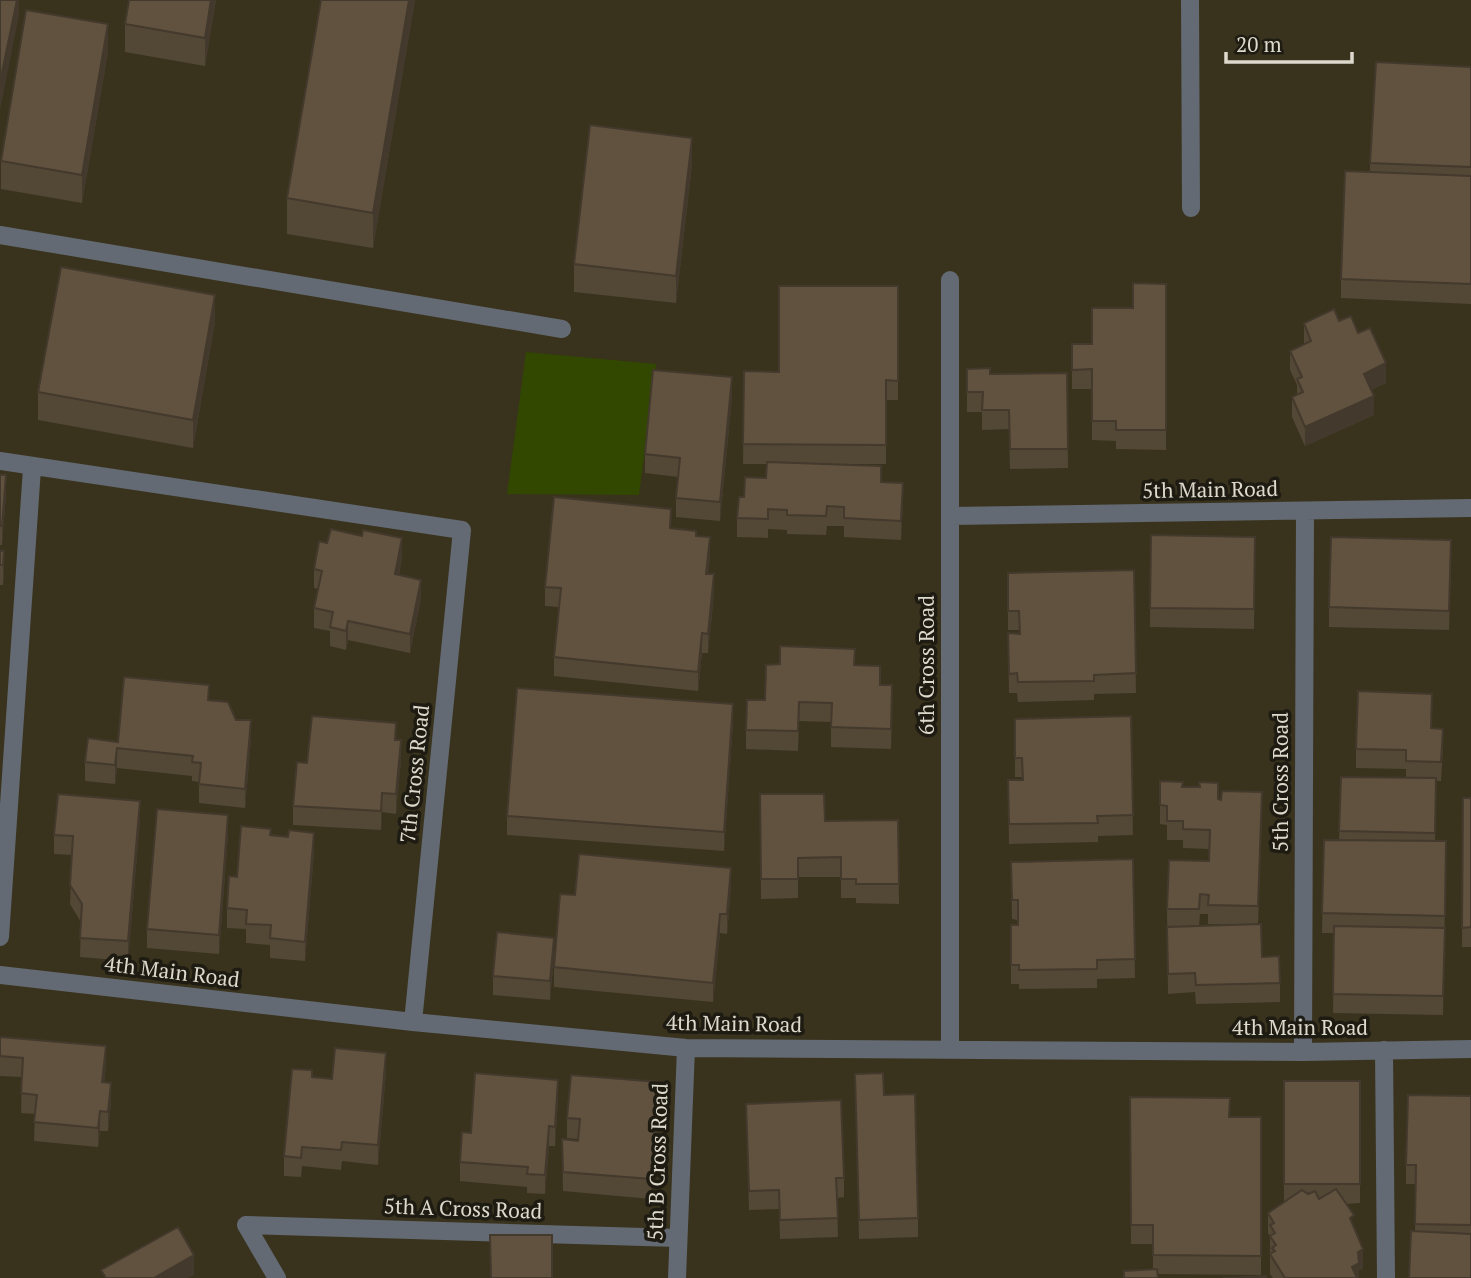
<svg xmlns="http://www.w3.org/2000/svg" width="1471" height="1278" viewBox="0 0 1471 1278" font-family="'PT Serif',serif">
  <rect width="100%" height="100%" fill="#39331e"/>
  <path fill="#324700" d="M526,352L656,364L639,495L507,494Z"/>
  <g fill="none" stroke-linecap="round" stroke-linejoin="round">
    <path stroke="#646a73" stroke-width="18" d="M1190,0L1191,208
      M0,235L562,329
      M950,280V1050
      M0,461L462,530L413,1022
      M950,516L1471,508
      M0,937L32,468
      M0,975L413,1022L686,1048L1303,1052L1471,1049
      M1384,1050L1386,1278
      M1303,1052L1305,512
      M246,1225L678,1238
      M246,1225L277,1278
      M677,1278L686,1048"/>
  </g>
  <path fill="#534736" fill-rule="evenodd" d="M216,0L205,66L125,52V24Z
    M415,0L373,248L287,234V198Z
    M108,52L82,203L1,189V161Z
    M1471,67V304L1341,298V279L1370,172V163Z
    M692,165L676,303L574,292V264Z
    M1166,284V450L1116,449V441L1092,440V389H1072V344H1092L1133,308Z
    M898,286V400H886V464H820L881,482L903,503L901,540L844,537V526H827L826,535L787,534V530L768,529V538L737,537V518L744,497L766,478L767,464H743L744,371L779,372Z
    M1339,321L1358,333L1386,383L1371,390L1374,415L1305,446L1292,417V397L1297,395V385L1290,370V351L1304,344V323Z
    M215,322L193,448L38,420V392Z
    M967,369L990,374L1067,373L1068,468L1010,469L1009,429L982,430V412H967Z
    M732,397L720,521L676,517V498L678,477L645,473V454Z
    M0,475L6,494L2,545H0Z
    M671,529L696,536L710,557L708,574L714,594L708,653H702L698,691L554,676V657L559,607L545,606V587Z
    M1151,535L1255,537L1254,629L1150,627Z
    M0,551L4,570L3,585H0Z
    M402,557L399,575L421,599L410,653L348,640L346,650L330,646V631L314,628V608L318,589L314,588V569Z
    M1451,559L1449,630L1329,627V607Z
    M1134,570L1136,693L1094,694V700L1018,702L1017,693H1009L1008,633L1019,634V630H1008V573Z
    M855,665L880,685L892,705L891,749L831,747V722L799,721L798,751L746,749V730L765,700Z
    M209,700L236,720L251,739L245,808L199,803V782L192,781V776L117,768L115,784L85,781V762L118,742Z
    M1131,716L1133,835L1098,836V842L1009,844L1008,780H1022V777H1015V719Z
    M733,723L724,851L507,835V816Z
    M1432,728L1443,748L1441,781H1436L1435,841H1446L1443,1015L1333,1013L1334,933H1322L1324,840H1339L1341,777L1406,778V769L1356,768V749Z
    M396,740L401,759L396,814L382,812L381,830L293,825V806L307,763Z
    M1183,787L1218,799L1262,811L1258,925L1262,957L1280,983V1002L1196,1004L1195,992L1168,994L1167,909L1209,861V849L1183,848V840H1167V825L1160,824V805ZM1200,914H1208V924L1242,925L1199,926Z
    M760,794L825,821L898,820L899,904L856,903V898H841V877H798V898L761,899Z
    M1463,798H1471V947H1462Z
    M140,820L128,961L80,957L81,922L70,904L72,855L54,854V835Z
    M228,834L219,954L147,948V929Z
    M271,835L314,852L305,961L270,958V945L246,943V929L227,928V908L237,877Z
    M1133,859L1135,978L1097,979V988L1019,989V984H1011V925H1018V920L1012,919L1011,862Z
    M731,887L727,934L720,933L713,1002L554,987V967L575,895Z
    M554,957L550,1000L493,995V976Z
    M0,1037L106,1065L104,1082L111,1102L108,1131H100L98,1147L34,1141L35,1114L21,1113L22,1077L0,1076Z
    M386,1072L378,1165L342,1161L341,1170L302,1166L301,1177L284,1176V1156L312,1077L332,1079Z
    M855,1074L884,1095L918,1218V1237L859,1239Z
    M1284,1081H1360V1203L1346,1204L1354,1227L1363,1269L1359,1270V1278H1273L1270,1274V1236L1268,1233V1213L1284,1202Z
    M1471,1096V1278L1415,1232L1416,1184H1406V1165Z
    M1130,1097L1230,1117H1261V1275L1157,1274L1158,1278H1124V1271L1153,1269V1244H1131Z
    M558,1099L555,1146H549L545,1194L527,1193V1187L460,1181V1162L471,1133Z
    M659,1101L651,1199L563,1191L562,1139L578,1141V1139L567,1138V1118Z
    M746,1104L844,1178V1197L837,1198L838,1237L780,1239L779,1209L749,1210Z"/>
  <path fill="#43392c" d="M17,0H19V15L0,110V82Z
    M211,0H216L205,66V38Z
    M409,0H415L373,248V213Z
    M108,24V52L82,203V175Z
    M692,138V165L676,303V276Z
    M215,295V322L193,448V420Z
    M1386,363V383L1364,393V374Z
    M732,377V397L720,521V502Z
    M1374,396V415L1305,446V427Z
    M6,475V494L2,545V526Z
    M903,483V503L901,540V521Z
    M710,537V557L706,593V574Z
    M402,538V557L395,593V574Z
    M4,551V570L3,585V565Z
    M714,574V594L708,653V634Z
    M421,580V599L410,653V634Z
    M348,621V640L346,650V631Z
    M702,633V653L698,691V672Z
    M733,704V723L724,851V832Z
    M251,720V739L245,808V789Z
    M401,740V759L396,814V794Z
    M117,748V768L115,784V765Z
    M382,793V812L381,830V811Z
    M140,801V820L128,961V941Z
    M228,815V834L219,954V935Z
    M314,833V852L305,961V942Z
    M731,868V887L727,934V914Z
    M720,914V933L713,1002V983Z
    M554,938V957L550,1000V981Z
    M106,1046V1065L102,1101V1082Z
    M386,1053V1072L378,1165V1145Z
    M558,1080V1099L555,1146V1127Z
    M659,1082V1101L651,1199V1179Z
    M111,1083V1102L108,1131V1112Z
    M100,1111V1131L98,1147V1128Z
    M549,1126V1146L545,1194V1175Z
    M1363,1249V1269L1359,1270V1278H1352V1267L1358,1252Z
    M194,1255V1275L188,1278H154Z"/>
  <path fill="#60523f" stroke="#43392c" stroke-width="2" d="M0,0H17L0,82Z
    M129,0H211L205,38L125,24Z
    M321,0H409L373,213L287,198Z
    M26,10L108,24L82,175L1,161Z
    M1376,62L1471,67V167L1370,163Z
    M590,125L692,138L676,276L574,264Z
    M1345,171L1471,176V284L1341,279Z
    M61,267L215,295L193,420L38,392Z
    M1133,283L1166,284V430H1116V421H1092V369L1072,370V344H1092V308H1133Z
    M779,286H898V381L886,380V445L743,444L744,371L779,372Z
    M1334,309L1339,321L1351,316L1358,333L1370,328L1386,363L1364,374L1374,396L1305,427L1292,397L1303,392L1297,379L1302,377L1290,351L1311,341L1304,323Z
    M990,368V374L1067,373L1068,449H1010L1009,410H982L983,392H967V369Z
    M653,370L732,377L720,502L676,498L680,458L645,454Z
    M767,462L881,466V482L903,483L901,521L844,518V507L827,506L826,516L787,515V510L768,509V519L737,518L739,497H744L745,477L766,478Z
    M0,475H6L2,526H0Z
    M554,497L671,509L670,528L696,531V536L710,537L706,574H714L708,634L702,633L698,672L554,657L561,588L545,587Z
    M331,529L362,536L363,530L402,538L395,574L421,580L410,634L348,621L346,631L330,627L333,612L314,608L322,571L314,569L319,541L327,543Z
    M1151,535L1255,537L1254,609L1150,608Z
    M1331,537L1451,540L1449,611L1329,607Z
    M0,551H4L3,565H0Z
    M1134,570L1136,673L1094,675V681L1018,682L1017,673L1009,674L1008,633L1020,634L1019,611H1008V573Z
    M780,646L855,649L854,665L880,666V685H892L891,729L831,727L832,703L799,702L798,731L746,730L747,700H765L766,665L780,664Z
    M124,677L209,685L208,700L228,702L236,720H251L245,789L199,784L201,763L192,762L193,756L117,748L115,765L85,762L88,738L118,742Z
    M517,688L733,704L724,832L507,816Z
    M1358,691L1432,694L1431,728L1443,729L1441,762L1406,761V750L1356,749Z
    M312,716L396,723L395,740H401L396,794L382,793L381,811L293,806L297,762L307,763Z
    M1131,716L1133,815L1097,816L1098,823L1009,824L1008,780H1023L1022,758H1015V719Z
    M1341,777L1436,778L1435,833L1339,831Z
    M1160,781L1183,782L1182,787H1200L1199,782L1218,783V799L1221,800L1222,791L1262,792L1258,906L1208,905L1209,895L1200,894L1199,909H1167L1169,860L1209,861L1210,830L1183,829V821H1167V806L1160,805Z
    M58,794L140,801L128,941L80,938L82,904L70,885L73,836L54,835Z
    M760,794H824L825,821L898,820L899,884H856V879H841V857L798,858V879H761Z
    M1463,798H1471V927L1462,928Z
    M157,809L228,815L219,935L147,929Z
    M241,826L271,829L270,835L288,837L289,830L314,833L305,942L270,938L271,925L246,924L247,910L227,908L229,876L237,877Z
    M1324,840L1446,841L1445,916L1322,913Z
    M579,854L731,868L727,914H720L713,983L554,967L560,894L575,895Z
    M1133,859L1135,959L1097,960V969L1019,970V965H1011V925H1018V900H1012L1011,862Z
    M1261,924L1262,957L1279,956L1280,983L1196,985L1195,973L1168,974L1167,927Z
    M1334,926L1445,928L1443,996L1333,994Z
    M497,932L554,938L550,981L493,976Z
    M0,1037L106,1046L102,1082L111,1083L108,1112L100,1111L98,1128L34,1122L37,1095L21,1093L23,1058L0,1056Z
    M335,1048L386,1053L378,1145L342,1142L341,1150L302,1147L301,1158L284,1156L292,1069L312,1070V1077L332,1079Z
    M475,1073L558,1080L555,1127L549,1126L545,1175L527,1174L528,1167L460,1162L462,1132L471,1133Z
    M883,1073L884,1095L915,1094L918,1218L859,1220L855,1074Z
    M571,1075L659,1082L651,1179L563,1172L562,1139L578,1141L580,1119L567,1118Z
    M1284,1081H1360V1184H1284Z
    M1408,1095L1471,1096V1225L1415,1224L1416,1165H1406Z
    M1130,1097L1230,1098L1229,1117H1261V1256L1153,1255V1225H1131Z
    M841,1100L844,1178H836L838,1218L780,1220L779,1190L749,1191L746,1104Z
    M1336,1189L1354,1215L1350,1218L1363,1249L1358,1252L1359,1263L1352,1267L1357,1278H1285L1270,1254L1275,1251L1272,1248L1276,1245L1270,1236L1275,1233L1270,1225L1274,1223L1268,1213L1302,1190L1308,1194L1315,1191L1319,1199Z
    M178,1227L194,1255L154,1278H106L101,1270Z
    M1411,1231L1471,1234V1278H1409Z
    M490,1235H552V1278H491Z
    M1157,1269L1158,1278H1124V1271Z
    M1266,1276V1278H1223Z"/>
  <g text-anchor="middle" stroke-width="7" stroke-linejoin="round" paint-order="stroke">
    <g font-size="21" fill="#ddd9cc" stroke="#1e1b12">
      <text transform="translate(1210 490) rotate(-1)" y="7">5th Main Road</text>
      <text transform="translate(927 665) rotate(-90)" y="7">6th Cross Road</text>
      <text transform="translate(415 774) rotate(-84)" y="7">7th Cross Road</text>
      <text transform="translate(1281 782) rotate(-90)" y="7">5th Cross Road</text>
      <text transform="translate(172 972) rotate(7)" y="7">4th Main Road</text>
      <text transform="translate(734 1024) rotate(1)" y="7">4th Main Road</text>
      <text x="1300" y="1035">4th Main Road</text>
      <text transform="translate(658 1162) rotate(-88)" y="7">5th B Cross Road</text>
      <text transform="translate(463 1209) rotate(2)" y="7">5th A Cross Road</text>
    </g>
  </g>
  <path d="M1226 52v10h126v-10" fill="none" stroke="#ddd9cc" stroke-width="3.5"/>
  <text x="1236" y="52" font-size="21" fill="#ddd9cc" stroke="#1e1b12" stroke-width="5" paint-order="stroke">20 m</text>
</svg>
